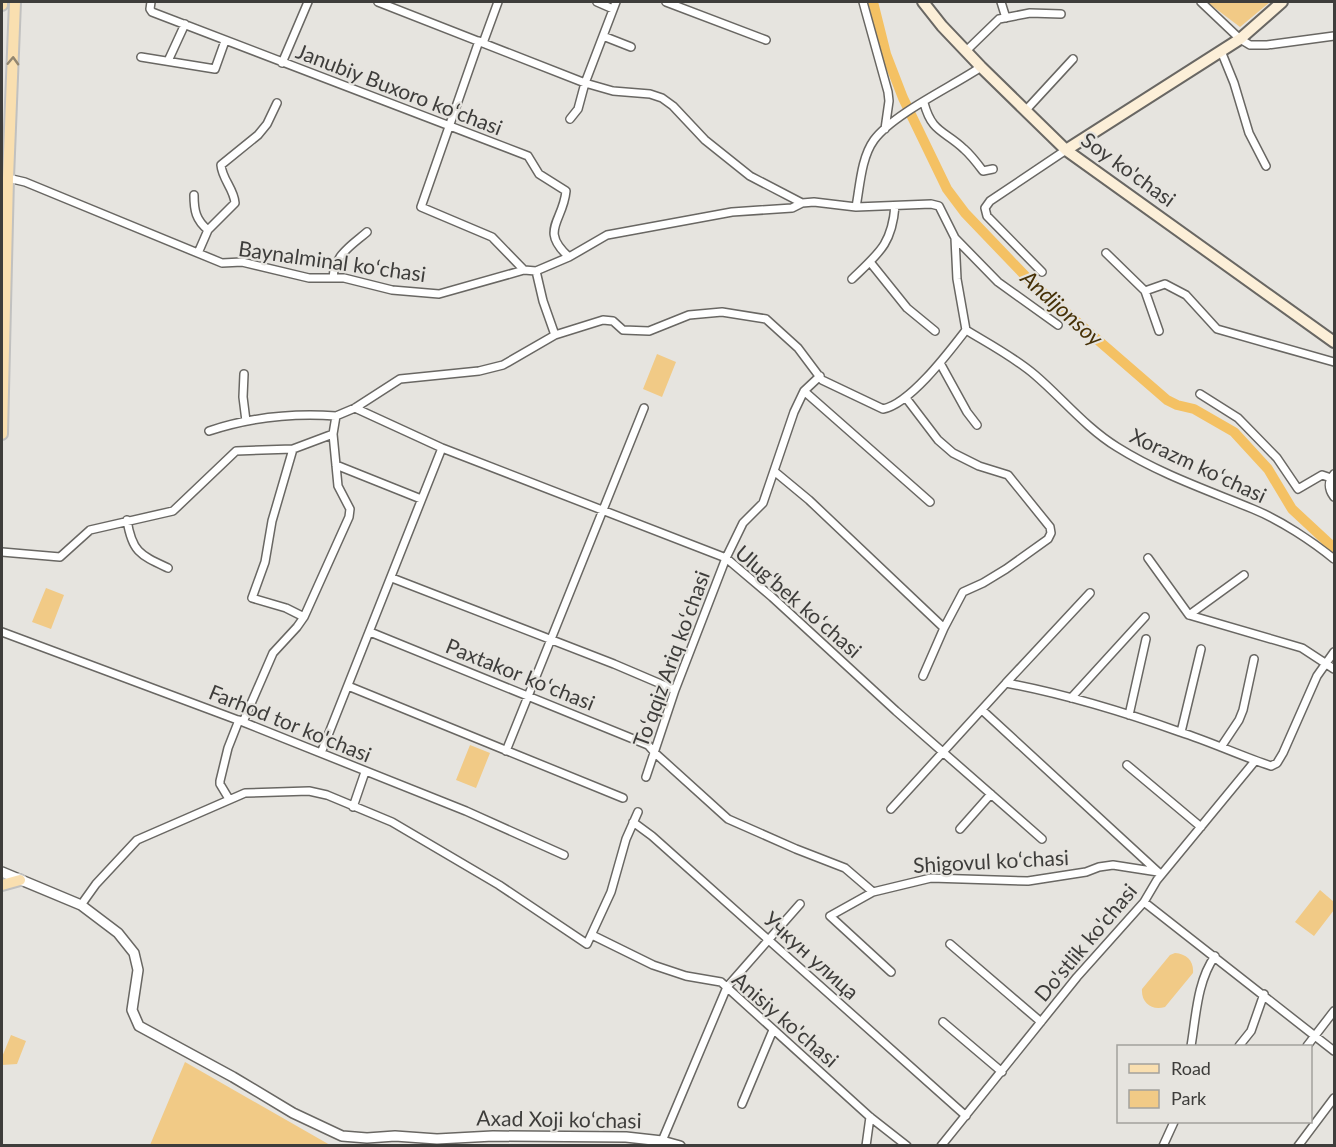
<svg xmlns="http://www.w3.org/2000/svg" width="1336" height="1147" viewBox="0 0 1336 1147" font-family="Lato,sans-serif">
  <rect width="100%" height="100%" fill="#e6e4df"/>
  <path fill="#f1ca86" d="M1207,2H1270L1240,27Z
    M657,354L676,362L662,397L643,389Z
    M46,588L64,595L51,629L32,622Z
    M470,745L490,753L476,788L456,780Z
    M1320,890L1334,902V910L1314,936L1295,922Z
    M1175,953C1187,954 1194,961 1193,973L1165,1007C1152,1011 1141,1003 1142,989L1170,955Z
    M11,1035L26,1041L17,1064L2,1065V1057Z
    M185,1062L330,1145H150Z"/>
  <g fill="none" stroke-linecap="round" stroke-linejoin="round">
    <path stroke="#f4c163" stroke-width="10" d="M873,2L886,54L903,98L947,189L965,213L1032,283L1167,400L1177,405L1194,409L1234,432L1268,469L1292,509L1334,548"/>
    <g stroke="#696763" stroke-width="10">
      <path id="minor" d="M151,2L150,9L152,12L528,156L539,174L566,191C563,222 539,230 569,257
        M378,2L585,83L613,91L650,94L662,98L673,106L705,140L750,176L802,203
        M597,2L613,9
        M666,2L766,40
        M863,2L888,92L889,101L885,129
        M1001,2L1006,18
        M1201,2L1240,39L1250,45H1267L1334,36
        M603,36L631,47
        M479,41L421,207L492,237L524,270
        M483,43L498,2
        M966,51L999,19L1030,13L1061,14
        M1221,51L1234,83L1249,133L1266,166
        M141,57L215,69L225,41
        M168,61L185,24
        M282,63L308,2
        M924,103C932,133 944,130 964,149C971,155 977,163 983,171L993,169
        M1026,110L1073,59
        M570,119L578,109L585,83L616,2
        M8,178L25,182L222,263L242,262L309,278H344L392,290L439,294L524,270L536,271L569,257L607,235L732,212L792,208L802,203L814,202L856,207L931,204L939,206L955,238L957,279L966,330
        M194,195C194,211 196,220 208,230
        M856,207C860,186 861,158 874,140C893,114 953,86 981,67
        M955,238L998,282L1058,325
        M198,253L208,230L235,203C234,189 222,179 221,165L258,135L267,124L277,103
        M1106,253L1145,291L1165,284L1186,295L1217,329L1334,362
        M870,262L907,308L935,331
        M536,271L543,301L555,335
        M1042,272L987,216L985,208L990,201L1066,150
        M333,278C334,255 352,245 367,232
        M852,279C879,253 892,244 895,206
        M1145,291L1159,331
        M966,330C989,344 1014,357 1035,375C1062,398 1086,428 1117,447C1160,474 1207,490 1253,509C1280,520 1312,541 1334,559
        M940,363L967,412L977,425
        M244,374L243,397L246,421
        M804,391L930,502
        M1200,394L1238,418L1277,458L1298,489L1322,475L1331,478
        M906,398L938,440L953,453L979,466L1008,475L1050,527L1051,533L1048,539L1006,569L983,583L963,592L944,628L923,676
        M355,408L442,448L726,558L772,597L896,711L1042,839
        M209,431C251,417 293,413 336,416
        M293,449L272,521L265,562L252,598L286,608L304,617
        M336,465L421,499
        M774,471L809,500L944,628
        M1334,474C1328,481 1328,489 1334,497
        M127,520C132,552 140,555 168,568
        M2,552L60,557L90,530L173,511L236,451L293,449L333,434L336,416L355,408L400,379L479,371L503,365L555,335L603,320L613,321L623,330L649,331L689,315L722,312L766,319L798,348L822,380L883,409C910,404 949,352 966,330
        M1148,558L1189,615L1302,648L1334,669
        M392,578L614,664L675,690
        M1189,615L1244,575
        M2,632L243,722L466,811L564,855
        M370,632L648,745L655,753L728,819L796,849L845,868L873,892
        M1006,683L1090,593
        M348,686L623,798
        M1071,698L1145,617
        M982,710L1157,871
        M1129,715L1146,639
        M243,722L273,653L297,627L304,617L349,517L350,509L338,486L333,434
        M1181,732L1201,649
        M1221,747L1239,720L1243,710L1254,659
        M506,751L644,408
        M321,753L442,448
        M1127,765L1201,827
        M646,777L675,690L726,558L743,523L763,503L794,412L804,391L820,376
        M229,799L220,784V781L228,748L239,720
        M353,807L365,772
        M891,809L1006,683C1065,694 1124,712 1180,732C1211,742 1241,756 1271,766L1277,763L1283,753L1317,676L1334,652
        M633,822L652,836L966,1116
        M960,829L991,794
        M1144,902L1334,1051
        M81,905L96,884L137,840L245,793L309,791L327,795L392,822L499,885L587,944L611,892L626,839L638,812
        M592,935L653,965L686,976L721,982L870,1117L907,1146
        M950,944L1041,1022
        M891,972L830,916L873,892L931,878L1028,881L1086,872L1099,867L1113,865L1158,872
        M943,1022L1002,1072
        M1191,1046C1196,1017 1197,981 1215,956
        M1239,1046L1251,1031L1264,994
        M1307,1046L1334,1011
        M742,1104L773,1030
        M662,1141L727,987L800,904
        M866,1146L870,1117
        M941,1146L1077,977L1144,902L1157,880L1255,761
        M1163,1146L1174,1122
        M1298,1146L1334,1098"/>
    </g>
    <g stroke="#696763" stroke-width="12">
      <path id="tertiary" d="M2,872L81,905L118,933L134,953L138,970L132,1010L139,1026L233,1077L293,1113L342,1136L367,1138L395,1136L437,1139L493,1136L626,1137L662,1141L680,1146"/>
    </g>
    <g stroke="#696763" stroke-width="14">
      <path id="secondary" d="M923,2L942,26L981,67L1066,150L1334,342
        M1066,150L1240,39L1282,2"/>
    </g>
    <g stroke="#c1c1c0" stroke-width="14">
      <path id="primary" d="M2,5V2
        M2,434L8,178L15,2
        M2,885L20,880"/>
    </g>
    <use href="#minor" stroke="#fff" stroke-width="7"/>
    <use href="#tertiary" stroke="#fff" stroke-width="9"/>
    <use href="#secondary" stroke="#fcefd8" stroke-width="10"/>
    <use href="#primary" stroke="#f9dfb0" stroke-width="10"/>
  </g>
  <defs><path id="oneway-chevron" d="M-2-3.5L2.5 0L-2 3.5" fill="none" stroke-width="1.6" stroke-linecap="round" stroke-linejoin="round" transform="scale(1.5)"/></defs>
  <use stroke="#928670" href="#oneway-chevron" transform="translate(13 61) rotate(-88)"/>
  <g text-anchor="middle" stroke-width="4.5" stroke-linejoin="round" paint-order="stroke">
    <g font-size="21" fill="#3e3d3b" stroke="#e6e4df">
      <text transform="translate(399 90) rotate(21)" y="7">Janubiy Buxoro koʻchasi</text>
      <text transform="translate(1128 170) rotate(36)" y="7">Soy ko'chasi</text>
      <text transform="translate(332 262) rotate(8)" y="7">Baynalminal koʻchasi</text>
      <text transform="translate(1198 466) rotate(25)" y="7">Xorazm koʻchasi</text>
      <text transform="translate(798 602) rotate(41)" y="7">Ulugʻbek koʻchasi</text>
      <text transform="translate(672 659) rotate(-70)" y="7">Toʻqqiz Ariq koʻchasi</text>
      <text transform="translate(520 675) rotate(22)" y="7">Paxtakor koʻchasi</text>
      <text transform="translate(290 724) rotate(22)" y="7">Farhod tor ko'chasi</text>
      <text transform="translate(991 862) rotate(-3)" y="7">Shigovul koʻchasi</text>
      <text transform="translate(1086 943) rotate(-50)" y="7">Do'stlik ko'chasi</text>
      <text transform="translate(811 956) rotate(42)" y="7">Учкун улица</text>
      <text transform="translate(785 1020) rotate(41)" y="7">Anisiy ko'chasi</text>
      <text transform="translate(559 1120) rotate(1)" y="7">Axad Xoji koʻchasi</text>
    </g>
    <g font-size="22" font-style="italic" fill="#463107" stroke="#e6e4df">
      <text transform="translate(1062 308) rotate(42)" y="8">Andijonsoy</text>
    </g>
  </g>
  <rect width="1336" height="1147" fill="none" stroke="#3e3d3b" stroke-width="6"/>
  <rect x="1117" y="1045" width="195" height="78" fill="#e6e4df" stroke="#a3a19d" stroke-width="1.5"/>
  <rect x="1129" y="1064" width="30" height="9" fill="#f9dfb0" stroke="#a3a19d" stroke-width="1.5"/>
  <text x="1171" y="1075" font-size="18" fill="#3e3d3b">Road</text>
  <rect x="1129" y="1090" width="30" height="18" fill="#f1ca86" stroke="#a3a19d" stroke-width="1.5"/>
  <text x="1171" y="1105" font-size="18" fill="#3e3d3b">Park</text>
</svg>
